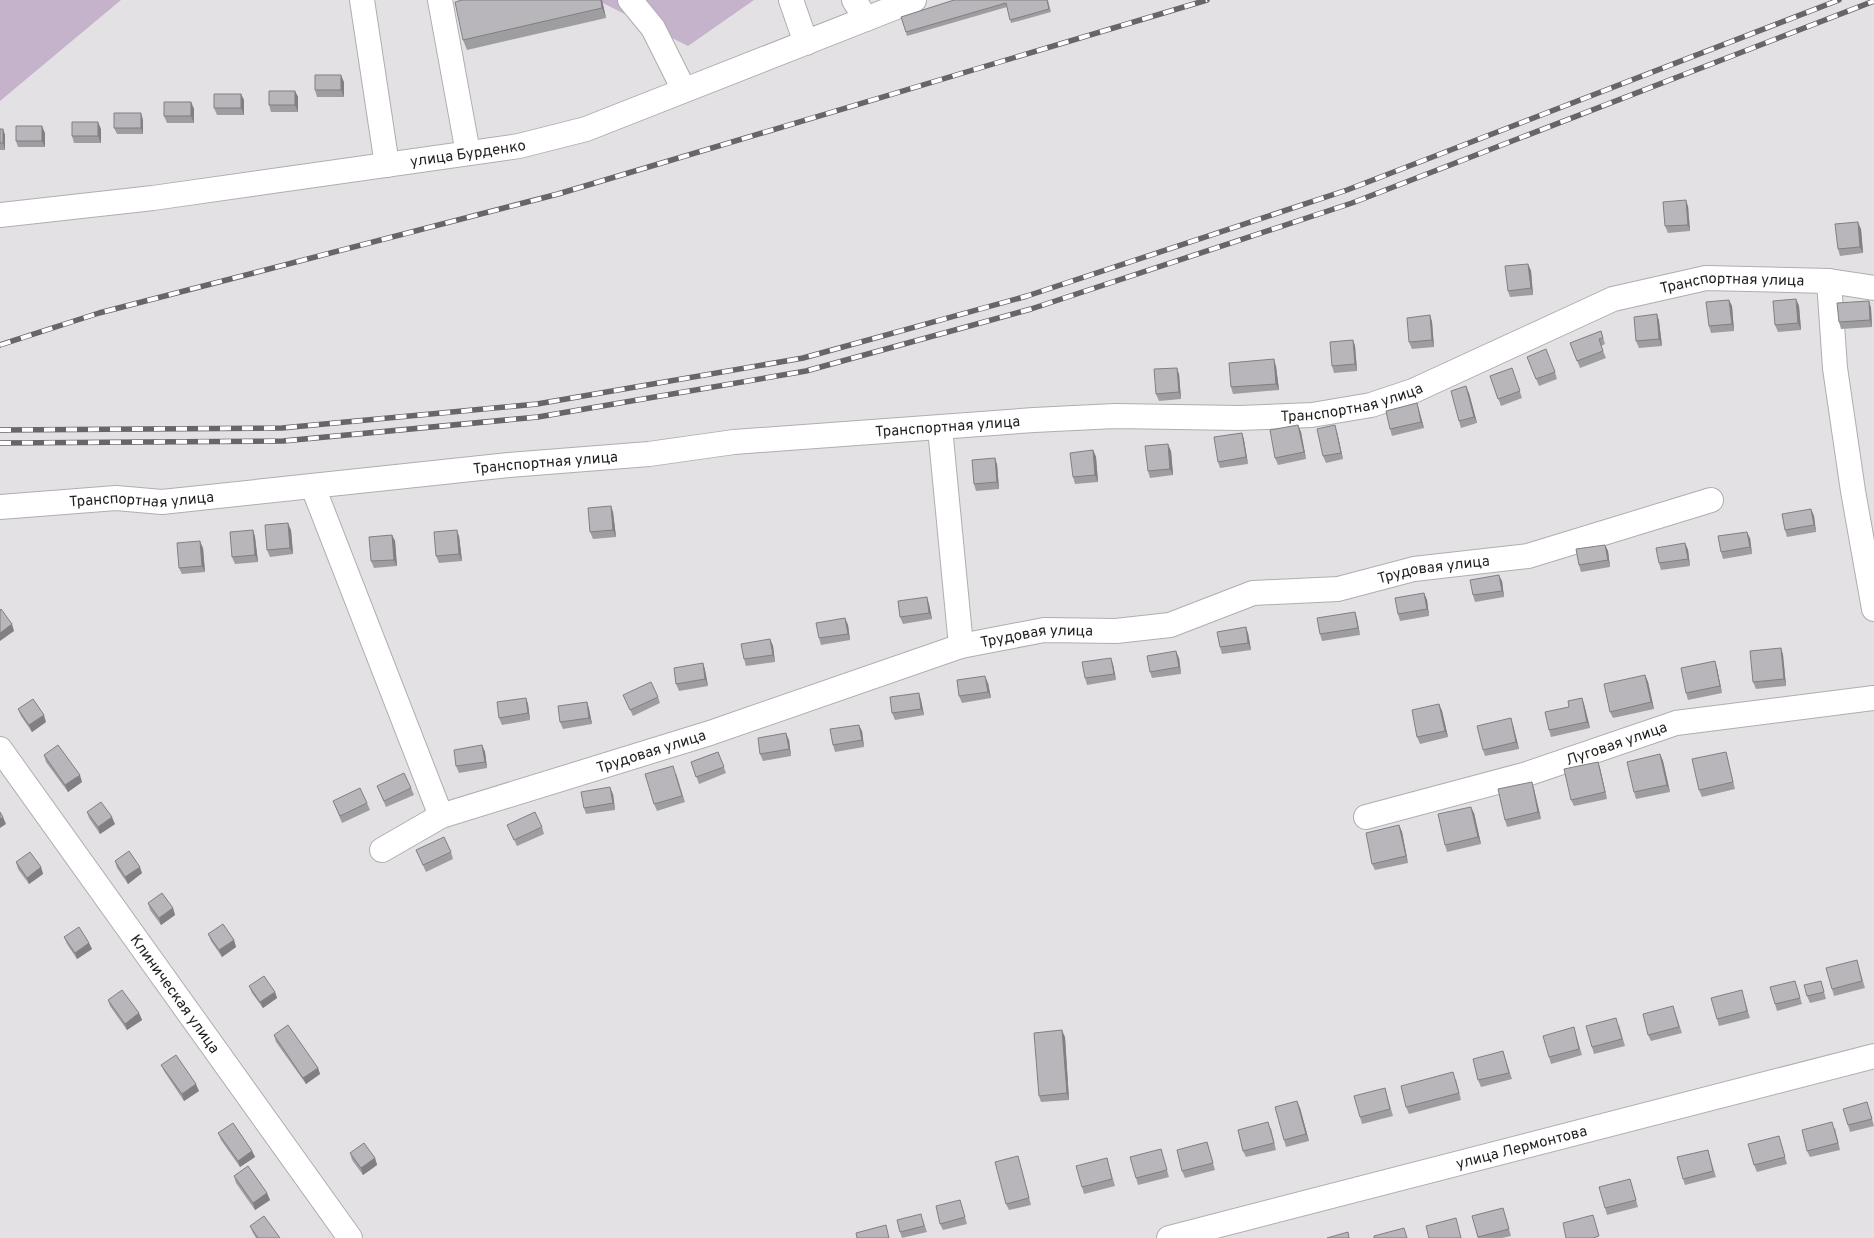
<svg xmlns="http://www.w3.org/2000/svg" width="1874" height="1238" viewBox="0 0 1874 1238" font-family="Overpass,sans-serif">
  <rect width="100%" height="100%" fill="#e4e1e5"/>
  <path fill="#c5b3cb" d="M0,0H121L0,101Z
    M597,0H754L688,46Z"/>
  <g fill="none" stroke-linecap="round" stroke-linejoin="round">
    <g stroke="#b0adb1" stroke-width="26">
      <g id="minor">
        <path d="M362,0L387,165"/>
        <path d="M440,0L468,153"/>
        <path d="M630,0L653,28L684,90"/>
        <path d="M791,0L806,43"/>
        <path d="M854,0L866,19"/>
        <path id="s1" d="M0,215L153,198L519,146L586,129L914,0"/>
        <path d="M1829,281L1835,368L1853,491L1874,609"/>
        <path d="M940,428L961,646"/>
        <path d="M313,487L441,816"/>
        <path id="s2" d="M0,507L116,498L162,502L509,465L649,454L734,442L1034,420L1115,416L1239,418L1312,415L1371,405L1413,391L1613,299L1706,278L1829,281L1874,288"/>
        <path id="s3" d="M0,749L350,1238"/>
        <path id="s4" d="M1366,817L1527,774L1676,723L1874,698"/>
        <path id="s5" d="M382,850L441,816L710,733L961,646L1044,630L1116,631L1170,625L1253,593L1338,589L1414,569L1528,556L1711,500"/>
        <path id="s6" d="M1169,1238L1874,1056"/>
      </g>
    </g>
    <use href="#minor" stroke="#fff" stroke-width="24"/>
    <g stroke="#676567" stroke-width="5.5">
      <path id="rail" d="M0,345L99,313L558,194L1207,0
        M0,430L282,428L537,404L803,358L1027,296L1347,190L1839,0
        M0,443L283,441L538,417L806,371L1031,309L1352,203L1874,1"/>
    </g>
    <use href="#rail" stroke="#fff" stroke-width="4" stroke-dasharray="11" stroke-linecap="butt"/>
  </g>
  <path fill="#9e9da0" d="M462,0H602L606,18L467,50L463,40Z
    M954,0H1048L1051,12L1011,23L1007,7L907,36L901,17Z
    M344,82V97H317L315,90Z
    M295,91L298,97V112H271L269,105Z
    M241,94L244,100V115H217L214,108Z
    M191,102L194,109V123H167L164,116Z
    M143,120V134H117L114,128Z
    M0,129H3L5,135V150H0Z
    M101,129V143H74L72,136Z
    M45,133V147H18L16,141Z
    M1688,206L1690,231L1668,233L1665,226Z
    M1861,229L1863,253L1840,256L1838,249Z
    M1528,264L1531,271L1533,295L1510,297L1508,291Z
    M1796,299L1799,306L1801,330L1778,332L1775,325Z
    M1729,300L1732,306L1734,331L1711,333L1709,326Z
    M1869,301L1871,308L1872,327L1841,329L1839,322Z
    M1657,314L1659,321L1662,346L1639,348L1636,341Z
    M1430,315L1432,322L1434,347L1412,349L1409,342Z
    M1601,331L1605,344L1601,346L1606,358L1580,368L1570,343Z
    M1353,340L1355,346L1357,371L1334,373L1332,366Z
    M1527,357L1555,372L1557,379L1539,386Z
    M1276,366L1279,390L1233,394L1231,387Z
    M1512,368L1522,398L1501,406L1490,376Z
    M1179,374L1181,399L1159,401L1156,394Z
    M1469,393L1477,423L1461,428L1459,421Z
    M1419,410L1424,428L1392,436L1390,429Z
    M1298,425L1301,432L1306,459L1278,465L1275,458Z
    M1337,432L1343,459L1326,463L1323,456Z
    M1242,433L1244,440L1248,464L1220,468L1218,462Z
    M1093,450L1096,457L1098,482L1075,484L1073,477Z
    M1171,451L1173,475L1150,478L1148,471Z
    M997,464L999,489L976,491L974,484Z
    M611,506L613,512L616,537L593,539L590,532Z
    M1811,509L1814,516L1816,532L1787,537L1785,530Z
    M253,530L255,537L258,562L235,564L232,557Z
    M291,530L293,554L270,557L267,550Z
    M392,535L395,541L397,566L374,568L371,561Z
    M459,536L462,561L439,563L436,556Z
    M1750,538L1752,554L1723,559L1721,552Z
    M1685,543L1688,550L1690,566L1661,570L1659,563Z
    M1605,545L1608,551L1610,567L1581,572L1579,565Z
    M203,548L205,572L182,574L179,568Z
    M1502,581L1504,597L1475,602L1473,595Z
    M1424,593L1427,600L1429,616L1400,621L1398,614Z
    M929,604L932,619L903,624L900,617Z
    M1355,612L1357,619L1360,635L1322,641L1320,634Z
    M845,618L848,625L850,640L821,645L819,638Z
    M1248,633L1251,650L1222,654L1220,647Z
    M770,639L773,646L775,662L746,666L744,659Z
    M1781,648L1783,655L1786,686L1756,689L1753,682Z
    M1179,658L1181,674L1152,678L1150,672Z
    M703,663L705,670L708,686L679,691L676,684Z
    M1113,664L1116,680L1087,685L1085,678Z
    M1717,668L1722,693L1688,700L1686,693Z
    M1645,675L1648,682L1654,709L1613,718L1610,712Z
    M988,683L991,698L962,703L959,696Z
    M623,695L658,697L660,703L633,716Z
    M526,698L528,704L530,720L502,725L499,718Z
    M1582,698L1584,704L1590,728L1551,737L1549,730L1569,707Z
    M921,700L924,715L895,720L892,713Z
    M587,702L589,709L592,724L563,729L560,722Z
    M1439,704L1442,711L1448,737L1420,744L1417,737Z
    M18,709L46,722L32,732L21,716Z
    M1513,725L1519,749L1485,756L1483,750Z
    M862,731L864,747L835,752L833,745Z
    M789,740L791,756L763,761L760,754Z
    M482,745L485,752L487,768L459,773L456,766Z
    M718,752L726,773L699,784L691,762Z
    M1726,752L1728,759L1735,789L1702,797L1699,790Z
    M1660,754L1663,761L1670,792L1636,799L1634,792Z
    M44,755L82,782L68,792L46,762Z
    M1598,762L1600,768L1607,799L1574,806L1571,800Z
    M676,773L685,802L657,811L654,804Z
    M377,786L411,788L414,795L386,807Z
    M1534,789L1541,819L1507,827L1505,820Z
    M613,794L615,810L586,814L584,808Z
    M333,801L367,803L370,810L342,823Z
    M87,812L115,824L100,834L89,818Z
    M1474,813L1481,844L1447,852L1445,845Z
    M507,825L542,827L544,834L517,846Z
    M1399,825L1402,832L1408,863L1375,870L1372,864Z
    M416,850L451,852L453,859L426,872Z
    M115,861L142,873L128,884L117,868Z
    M16,862L41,867L43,874L29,884L18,869Z
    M148,903L173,908L175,915L161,925L150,910Z
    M208,934L234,940L236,947L222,957L211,941Z
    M64,937L89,943L92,949L77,959L67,944Z
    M1859,967L1865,988L1834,996L1832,989Z
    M1795,981L1802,1004L1777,1011L1775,1004Z
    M1821,981L1826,999L1810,1003L1807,996Z
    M249,986L275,992L277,998L263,1008L252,993Z
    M1744,997L1750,1018L1719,1026L1717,1019Z
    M108,1000L139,1013L142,1020L127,1030L110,1006Z
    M1673,1006L1682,1033L1651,1041L1648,1035Z
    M1619,1025L1625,1046L1594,1054L1592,1047Z
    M1576,1034L1582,1055L1551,1064L1549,1057Z
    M274,1035L318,1068L320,1074L306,1084L276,1042Z
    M1065,1037L1069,1100L1041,1102L1039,1096Z
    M1503,1051L1512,1079L1481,1087L1478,1080Z
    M161,1065L199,1091L184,1101L164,1071Z
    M1456,1079L1461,1100L1409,1114L1406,1107Z
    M1385,1088L1393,1116L1362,1124L1360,1117Z
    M1867,1102L1874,1126L1850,1132L1848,1125Z
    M1300,1108L1309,1141L1286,1147L1284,1140Z
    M1271,1128L1276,1150L1246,1157L1243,1151Z
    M1835,1128L1840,1150L1810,1157L1807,1151Z
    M218,1133L252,1151L255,1157L240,1167L221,1140Z
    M1779,1136L1787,1164L1757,1172L1754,1165Z
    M1207,1142L1215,1170L1185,1178L1182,1171Z
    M1161,1149L1169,1177L1138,1185L1136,1178Z
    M1708,1150L1716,1177L1685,1185L1683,1179Z
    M350,1153L375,1158L377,1165L363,1175L352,1160Z
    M1107,1158L1115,1186L1084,1194L1082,1187Z
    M1020,1163L1031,1205L1009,1210L1006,1204Z
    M234,1176L267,1193L270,1200L255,1210L236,1183Z
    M1632,1185L1638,1207L1607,1215L1605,1208Z
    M960,1200L967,1224L943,1230L940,1224Z
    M1503,1208L1511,1236L1502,1238H1478L1472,1216Z
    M923,1220L927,1232L902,1238L900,1232Z
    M250,1226L280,1238H256L253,1233Z"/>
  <path fill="#817f82" d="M601,0H602L606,18L602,8Z
    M341,75L344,82V97L341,90Z
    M295,91L298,97V112L295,105Z
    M241,94L244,100V115L241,108Z
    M191,102L194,109V123L191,116Z
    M141,113L143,120V134L141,128Z
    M98,122L101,129V143L98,136Z
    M42,126L45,133V147L42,141Z
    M3,129L5,135V150L3,143Z
    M1686,200L1688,206L1690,231L1688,225Z
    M1858,222L1861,229L1863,253L1860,247Z
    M1528,264L1531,271L1533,295L1531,288Z
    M1796,299L1799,306L1801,330L1798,323Z
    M1729,300L1732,306L1734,331L1732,324Z
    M1869,301L1871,308L1872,327L1870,320Z
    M1657,314L1659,321L1662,346L1659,339Z
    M1430,315L1432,322L1434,347L1432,340Z
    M1353,340L1355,346L1357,371L1355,364Z
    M1274,359L1276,366L1279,390L1276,384Z
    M1177,368L1179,374L1181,399L1179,392Z
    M1466,386L1469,393L1477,423L1474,417Z
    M1417,403L1419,410L1424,428L1421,422Z
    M1298,425L1301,432L1306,459L1304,452Z
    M1335,425L1337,432L1343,459L1341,453Z
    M1242,433L1244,440L1248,464L1246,457Z
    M1168,444L1171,451L1173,475L1170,469Z
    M1093,450L1096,457L1098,482L1095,475Z
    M995,458L997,464L999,489L997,482Z
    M611,506L613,512L616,537L613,530Z
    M1811,509L1814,516L1816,532L1814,525Z
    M288,523L291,530L293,554L290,548Z
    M253,530L255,537L258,562L255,555Z
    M457,530L459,536L462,561L459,554Z
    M1747,532L1750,538L1752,554L1750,547Z
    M392,535L395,541L397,566L394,560Z
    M200,541L203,548L205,572L202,566Z
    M1685,543L1688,550L1690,566L1688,559Z
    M1605,545L1608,551L1610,567L1608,560Z
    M1499,575L1502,581L1504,597L1502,591Z
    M1424,593L1427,600L1429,616L1427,609Z
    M927,597L929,604L932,619L929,613Z
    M1355,612L1357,619L1360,635L1358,628Z
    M845,618L848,625L850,640L848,634Z
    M12,624L14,631L0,641V633Z
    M1246,627L1248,633L1251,650L1248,643Z
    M770,639L773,646L775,662L773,655Z
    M1781,648L1783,655L1786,686L1784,679Z
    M1176,651L1179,658L1181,674L1179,667Z
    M1111,658L1113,664L1116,680L1114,674Z
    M1715,661L1717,668L1722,693L1720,686Z
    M703,663L705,670L708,686L705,679Z
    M1645,675L1648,682L1654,709L1651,702Z
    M985,676L988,683L991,698L988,692Z
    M919,693L921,700L924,715L921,709Z
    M526,698L528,704L530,720L528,713Z
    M1582,698L1584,704L1590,728L1587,722Z
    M587,702L589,709L592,724L589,718Z
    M1439,704L1442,711L1448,737L1445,731Z
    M44,715L46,722L32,732L29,725Z
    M1511,718L1513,725L1519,749L1516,742Z
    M859,725L862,731L864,747L862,740Z
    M786,733L789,740L791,756L789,749Z
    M482,745L485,752L487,768L485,762Z
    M1660,754L1663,761L1670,792L1667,785Z
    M1598,762L1600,768L1607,799L1605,792Z
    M80,775L82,782L68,792L65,785Z
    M1532,782L1534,789L1541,819L1538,812Z
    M610,787L613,794L615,810L613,803Z
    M1471,807L1474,813L1481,844L1478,837Z
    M3,817L6,824L0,828V819Z
    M112,817L115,824L100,834L98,827Z
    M1399,825L1402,832L1408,863L1406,856Z
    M41,867L43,874L29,884L27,878Z
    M140,867L142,873L128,884L125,877Z
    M173,908L175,915L161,925L159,918Z
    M234,940L236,947L222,957L219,950Z
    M89,943L92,949L77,959L75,953Z
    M275,992L277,998L263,1008L260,1002Z
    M139,1013L142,1020L127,1030L125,1024Z
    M1062,1030L1065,1037L1069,1100L1067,1093Z
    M318,1068L320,1074L306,1084L303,1078Z
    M196,1084L199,1091L184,1101L182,1094Z
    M1297,1101L1300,1108L1309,1141L1306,1134Z
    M252,1151L255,1157L240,1167L238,1161Z
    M375,1158L377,1165L363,1175L361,1168Z
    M267,1193L270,1200L255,1210L253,1203Z"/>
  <path fill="#b8b6ba" stroke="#817f82" d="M462,0H601L602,8L463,40L455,2Z
    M954,0H1047L1049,9L1010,20L1006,3L906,32L901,17Z
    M315,75H341V90H315Z
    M269,91H295V105H269Z
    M214,94H241V108H214Z
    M164,102H191V116H164Z
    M114,113H141V128H114Z
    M72,122H98V136H72Z
    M16,126H42V141H16Z
    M0,129H3V143H0Z
    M1686,200L1688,225L1665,226L1663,202Z
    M1858,222L1860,247L1838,249L1835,224Z
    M1528,264L1531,288L1508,291L1505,266Z
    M1796,299L1798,323L1775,325L1773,301Z
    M1729,300L1732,324L1709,326L1706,302Z
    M1869,301L1870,320L1839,322L1837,303Z
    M1657,314L1659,339L1636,341L1634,317Z
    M1430,315L1432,340L1409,342L1407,318Z
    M1601,331L1603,338L1599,339L1603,351L1577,361L1570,343Z
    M1353,340L1355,364L1332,366L1330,342Z
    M1546,349L1555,372L1536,379L1527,357Z
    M1274,359L1276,384L1231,387L1229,363Z
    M1177,368L1179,392L1156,394L1154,369Z
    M1512,368L1520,391L1498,399L1490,376Z
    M1466,386L1474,417L1459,421L1451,391Z
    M1417,403L1421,422L1390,429L1386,411Z
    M1298,425L1304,452L1275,458L1270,430Z
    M1335,425L1341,453L1323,456L1317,429Z
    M1242,433L1246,457L1218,462L1214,437Z
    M1168,444L1170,469L1148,471L1145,446Z
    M1093,450L1095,475L1073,477L1070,453Z
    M995,458L997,482L974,484L972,460Z
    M611,506L613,530L590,532L588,508Z
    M1811,509L1814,525L1785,530L1782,514Z
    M288,523L290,548L267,550L265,525Z
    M253,530L255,555L232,557L230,532Z
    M457,530L459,554L436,556L434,532Z
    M1747,532L1750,547L1721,552L1718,536Z
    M392,535L394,560L371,561L369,537Z
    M200,541L202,566L179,568L177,543Z
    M1685,543L1688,559L1659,563L1656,548Z
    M1605,545L1608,560L1579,565L1576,549Z
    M1499,575L1502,591L1473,595L1470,580Z
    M1424,593L1427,609L1398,614L1395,598Z
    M927,597L929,613L900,617L898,601Z
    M1,609L12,624L0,633V610Z
    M1355,612L1358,628L1320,634L1317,618Z
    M845,618L848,634L819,638L816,623Z
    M1246,627L1248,643L1220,647L1217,632Z
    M770,639L773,655L744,659L741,644Z
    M1781,648L1784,679L1753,682L1750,651Z
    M1176,651L1179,667L1150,672L1147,656Z
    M1111,658L1114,674L1085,678L1082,662Z
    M1715,661L1720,686L1686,693L1681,668Z
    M703,663L705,679L676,684L674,668Z
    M1645,675L1651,702L1610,712L1604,684Z
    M985,676L988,692L959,696L957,680Z
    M651,682L658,697L630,710L623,695Z
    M919,693L921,709L892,713L890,697Z
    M526,698L528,713L499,718L497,702Z
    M1582,698L1587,722L1549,730L1545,712L1569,707L1568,701Z
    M33,699L44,715L29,725L18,709Z
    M587,702L589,718L560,722L558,706Z
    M1439,704L1445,731L1417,737L1412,710Z
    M1511,718L1516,742L1483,750L1477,726Z
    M859,725L862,740L833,745L830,729Z
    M786,733L789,749L760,754L758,738Z
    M58,745L80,775L65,785L44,755Z
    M482,745L485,762L456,766L454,750Z
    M718,752L724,767L696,777L691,762Z
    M1726,752L1733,782L1699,790L1692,759Z
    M1660,754L1667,785L1634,792L1627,762Z
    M1598,762L1605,792L1571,800L1564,769Z
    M673,766L682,796L654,804L645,774Z
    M404,773L411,788L384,801L377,786Z
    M1532,782L1538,812L1505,820L1498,789Z
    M610,787L613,803L584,808L581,792Z
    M360,788L367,803L340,816L333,801Z
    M101,802L112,817L98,827L87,812Z
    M1471,807L1478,837L1445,845L1438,814Z
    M0,812L3,817L0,819Z
    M535,812L542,827L514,840L507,825Z
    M1399,825L1406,856L1372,864L1366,833Z
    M444,837L451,852L423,865L416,850Z
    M129,851L140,867L125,877L115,861Z
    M30,852L41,867L27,878L16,862Z
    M162,893L173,908L159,918L148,903Z
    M223,924L234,940L219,950L208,934Z
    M79,927L89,943L75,953L64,937Z
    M1857,960L1862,981L1832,989L1826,968Z
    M264,976L275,992L260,1002L249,986Z
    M1795,981L1800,998L1775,1004L1770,987Z
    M1821,981L1824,992L1807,996L1804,985Z
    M122,990L139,1013L125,1024L108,1000Z
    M1742,990L1747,1011L1717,1019L1711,998Z
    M1673,1006L1679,1027L1648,1035L1643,1014Z
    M1616,1018L1622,1039L1592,1047L1586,1026Z
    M288,1025L318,1068L303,1078L274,1035Z
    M1574,1027L1579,1049L1549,1057L1543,1036Z
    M1062,1030L1067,1093L1039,1096L1034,1033Z
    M1503,1051L1509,1073L1478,1080L1473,1059Z
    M176,1055L196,1084L182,1094L161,1065Z
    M1453,1072L1459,1093L1406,1107L1401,1086Z
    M1385,1088L1390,1109L1360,1117L1354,1096Z
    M1297,1101L1306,1134L1284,1140L1275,1107Z
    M1867,1102L1872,1119L1848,1125L1843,1109Z
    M1268,1122L1274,1143L1243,1151L1238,1130Z
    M1832,1122L1838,1143L1807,1151L1802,1130Z
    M233,1123L252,1151L238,1161L218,1133Z
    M1779,1136L1785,1157L1754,1165L1748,1144Z
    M1207,1142L1213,1163L1182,1171L1177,1150Z
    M364,1143L375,1158L361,1168L350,1153Z
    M1161,1149L1167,1170L1136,1178L1130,1157Z
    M1708,1150L1713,1171L1683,1179L1677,1157Z
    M1018,1156L1029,1198L1006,1204L995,1162Z
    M1107,1158L1112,1179L1082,1187L1076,1166Z
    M248,1166L267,1193L253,1203L234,1176Z
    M1630,1179L1636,1200L1605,1208L1599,1187Z
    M960,1200L965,1217L940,1224L936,1206Z
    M1503,1208L1509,1229L1478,1237L1472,1216Z
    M921,1214L924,1226L900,1232L897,1220Z
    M1593,1215L1599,1236L1593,1238H1566L1563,1223Z
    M264,1216L280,1238H258L250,1226Z
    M1456,1218L1461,1238H1429L1426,1226Z
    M886,1225L889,1238H857L856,1233Z
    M1404,1228L1407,1238H1374V1236Z
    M1348,1232L1349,1238H1327Z"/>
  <g text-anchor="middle" stroke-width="4" stroke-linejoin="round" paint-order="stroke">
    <g font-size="15" fill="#201f20" stroke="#fff">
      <text dy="5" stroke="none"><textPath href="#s1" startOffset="472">улица Бурденко</textPath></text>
      <text dy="5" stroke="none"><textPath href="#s2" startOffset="1762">Транспортная улица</textPath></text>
      <text dy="5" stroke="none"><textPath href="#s2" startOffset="1358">Транспортная улица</textPath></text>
      <text dy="5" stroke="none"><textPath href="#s2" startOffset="952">Транспортная улица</textPath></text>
      <text dy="5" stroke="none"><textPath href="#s2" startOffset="548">Транспортная улица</textPath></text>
      <text dy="5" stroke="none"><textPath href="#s2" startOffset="142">Транспортная улица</textPath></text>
      <text dy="5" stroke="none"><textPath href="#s5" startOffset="1098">Трудовая улица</textPath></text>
      <text dy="5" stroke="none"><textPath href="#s5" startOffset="692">Трудовая улица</textPath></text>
      <text dy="5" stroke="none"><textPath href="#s4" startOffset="261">Луговая улица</textPath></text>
      <text dy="5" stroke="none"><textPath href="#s5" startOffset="288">Трудовая улица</textPath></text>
      <text dy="5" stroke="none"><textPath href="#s3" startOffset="301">Клиническая улица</textPath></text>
      <text dy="5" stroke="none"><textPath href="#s6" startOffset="364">улица Лермонтова</textPath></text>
    </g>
  </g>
</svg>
